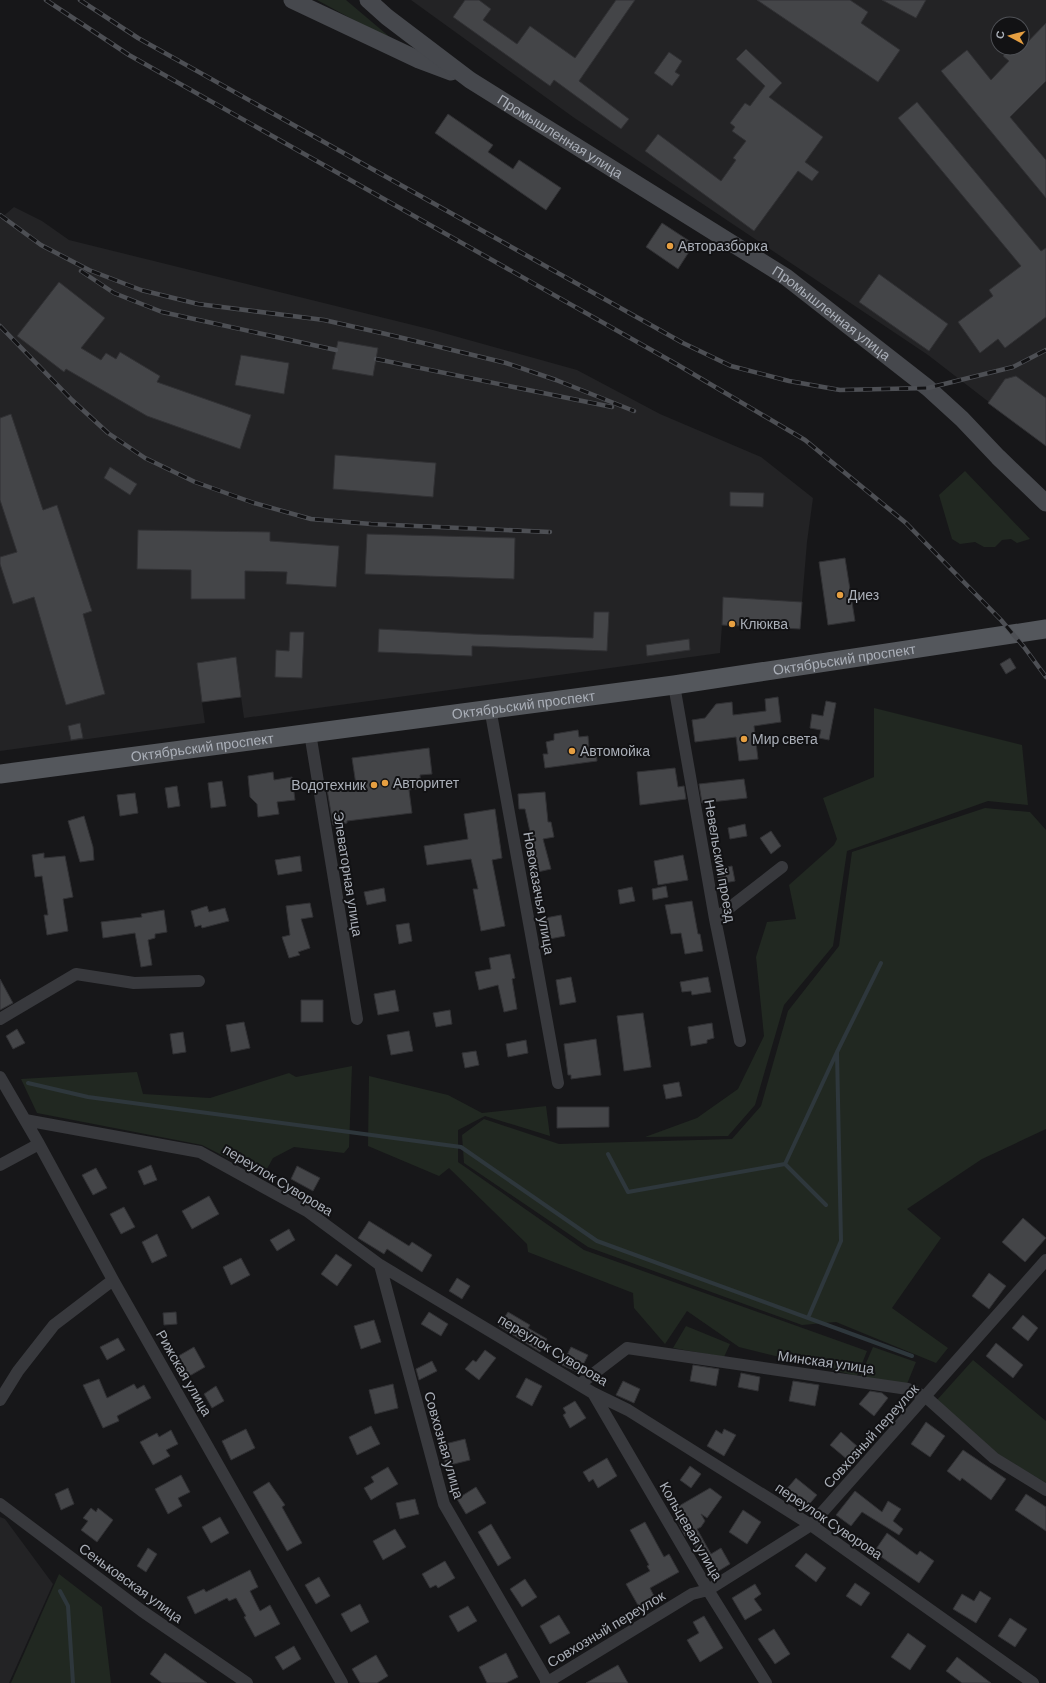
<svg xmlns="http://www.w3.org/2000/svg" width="1046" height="1683" viewBox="0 0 1046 1683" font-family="Barlow,sans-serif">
  <rect width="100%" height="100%" fill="#171719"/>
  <path fill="#232325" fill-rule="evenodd" d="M411,0H1046V446L928,355L573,117ZM998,24H1022V48H998Z
    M14,207L42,221L69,240L433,330L577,370L660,414L761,457L813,498L807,542L802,602L724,597L720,653L244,718L241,697L202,702L205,723L0,751V219Z
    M0,1517L5,1519L53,1584L9,1683H0Z"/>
  <path fill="#212821" d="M317,0H346L398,44Z
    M965,471L1030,539L1017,543L1011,539L1002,540L995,547H984L975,542L960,544L952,539L939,495Z
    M874,708L1022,745L1028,805L988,801L847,851L833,946L784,1005L755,1105L728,1136L645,1137L697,1118L738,1089L764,1036L756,957L767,922L796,919L789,885L834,845L837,839L823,798L874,777Z
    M985,808L1030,812L1046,830V1129L982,1159L907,1209L941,1238L892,1308L948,1348L936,1363L836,1322L802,1325L588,1247L464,1163L462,1135L484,1119L559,1144L732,1139L761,1106L788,1011L839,946L852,852Z
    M352,1066L349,1147L344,1153L294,1147L273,1158L263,1176L202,1145L37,1113L21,1079L137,1072L143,1094L210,1098L289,1073L296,1077Z
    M369,1076L448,1095L482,1113L546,1106L550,1136L485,1116L458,1130V1162L584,1250L867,1351L857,1376L739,1347L687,1311L665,1344L634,1308L633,1293L528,1252L527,1244L449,1168L439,1176L368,1146Z
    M686,1326L730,1344L724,1357L673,1348Z
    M873,1347L916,1362L907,1384L860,1377Z
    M973,1360L1046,1421V1483L998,1454L937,1400Z
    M59,1574L102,1607L111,1683H11Z"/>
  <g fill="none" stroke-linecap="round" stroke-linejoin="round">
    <path stroke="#2e373c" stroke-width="4" d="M28,1083L88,1097L461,1147L597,1241L912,1356
      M608,1154L628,1192L785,1164L837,1052L881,963
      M785,1164L826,1205
      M808,1318L841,1241L837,1053
      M60,1591L68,1606L73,1683"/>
  </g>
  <path fill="#444548" stroke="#313134" d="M465,0H479L491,9L483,20L517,44L530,26L575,58L616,0H635L579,81L629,119L621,129L554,80L550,86L453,17Z
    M757,0H850L868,12L861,23L900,50L878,82Z
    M882,0H926L916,18Z
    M1046,23V81L1010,117L1046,160V198L941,71L967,50L991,80L1009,61L1003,56L1011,48L1017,53Z
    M746,49L782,83L769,97L823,137L805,162L819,172L812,181L798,171L754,231L645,151L658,134L721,181L736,160L733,158L746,141L732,131L735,127L730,123L745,103L750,106L765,86L736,59Z
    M669,52L682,61L675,72L680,75L672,86L654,73Z
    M917,102L1041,251L1046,248V317L1005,348L998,339L980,353L958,322L993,296L989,290L1021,266L898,118Z
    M448,114L493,145L488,152L513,169L519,160L561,188L546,210L435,133Z
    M662,223L694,244L678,269L646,247Z
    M879,274L948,324L929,351L859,302Z
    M59,282L105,318L81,348L101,360L106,353L116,359L120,352L160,376L157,382L251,415L240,449L147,416L66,369L64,372L17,336Z
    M338,341L378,348L373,376L332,369Z
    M241,355L289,363L284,394L235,385Z
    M1016,376L1046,398V446L988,403L1005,379Z
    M11,414L43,510L57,505L92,611L83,614L105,694L66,705L34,597L13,604L0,564V557L17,552L0,500V418Z
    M335,455L436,463L433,497L333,489Z
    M110,467L137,484L130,495L104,478Z
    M730,492L764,493L763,507L730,506Z
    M138,530L270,532V541L339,546L336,587L286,584L287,572L245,571V599H191V570L137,569Z
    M367,534L515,538L514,579L365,574Z
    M845,558L855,621L828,625L819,562Z
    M723,597L802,602L800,629L722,625Z
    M594,612H609L607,651L472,646V656L378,652L379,629L473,634L593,638Z
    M290,632H304L302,678L275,677L276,650L289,651Z
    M689,639L690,650L647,656L646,645Z
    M236,657L241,697L202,702L197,663Z
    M1010,658L1016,668L1006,674L1000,664Z
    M778,697L781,722L754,726L758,759L739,761L736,737L695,742L692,720L705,718L716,704L732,702L733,715L766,711L765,699Z
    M826,701L836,703L829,740L819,738L821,730L810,728L812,714L823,716Z
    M80,723L83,738L71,740L68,726Z
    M578,730L579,737L588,736L589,748H596L597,761L545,768L543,754H548L546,742L554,740V734Z
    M429,748L432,774L420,775L421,788L409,790L412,813L347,821V823L333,825L327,789L356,785L352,758Z
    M675,768L678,787L684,786L686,799L640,805L637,772Z
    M273,772L274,780L292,777L295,800L277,802L279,814L258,817L257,804L250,797L248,776Z
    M744,779L747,798L702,803L699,784Z
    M222,781L226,806L211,808L208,783Z
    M177,786L180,806L168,808L165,788Z
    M545,792L548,822H551L554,837L543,839L551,869L533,873L525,842L532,841L525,809H519L518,794Z
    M135,793L138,813L120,816L117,795Z
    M495,809L502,858L492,860L505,926L481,931L473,889H478L471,859L427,865L424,846L468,839L464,814Z
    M84,816L93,847L94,860L80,862L68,821Z
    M745,824L747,836L730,839L728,828Z
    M771,831L781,846L771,854L760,838Z
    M44,853V858L65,856L73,897L63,899L68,931L47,935L44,915H48L42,876L35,877L32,855Z
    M683,855L688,880L658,885L654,861Z
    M300,856L302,871L278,875L275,860Z
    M732,866L735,881L719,884L716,869Z
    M666,886L668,897L653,900L652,889Z
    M632,887L635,901L620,904L618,890Z
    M384,888L386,901L367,905L364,892Z
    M692,901L698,934H700L703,951L685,954L681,933L671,934L665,905Z
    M310,903L313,917L301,919L310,948L298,952L300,955L289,958L282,937L290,935L286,906Z
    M207,906L209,912L225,908L229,921L202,928L201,925L195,927L191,911Z
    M164,910L167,932L155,934V938L148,940L152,965L141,967L135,933L103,938L101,922L142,917L141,914Z
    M561,915L565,936L544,940L540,919Z
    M409,923L412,941L399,944L396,925Z
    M510,954L515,978L512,979L517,1009L504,1012L498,985L479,990L475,972L491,969L489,958Z
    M571,977L576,1002L560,1005L556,980Z
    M708,977L711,992L692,995L691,991L682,992L680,982Z
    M0,979L13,1003L0,1010Z
    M395,990L399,1011L378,1015L374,994Z
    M301,1000H323V1022H301Z
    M450,1010L452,1024L436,1027L433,1013Z
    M643,1013L651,1067L624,1071L617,1016Z
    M244,1022L250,1048L231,1052L226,1025Z
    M712,1023L714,1038L707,1040V1043L691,1046L688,1027Z
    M17,1029L25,1043L13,1049L6,1036Z
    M409,1031L413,1051L391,1055L387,1035Z
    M183,1032L186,1052L173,1054L170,1034Z
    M596,1039L601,1075L571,1079V1075H568L564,1044Z
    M526,1040L528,1053L508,1057L506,1044Z
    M476,1051L479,1065L465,1068L462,1053Z
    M679,1082L682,1096L666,1099L663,1085Z
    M557,1107H609V1127L557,1128Z
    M151,1165L157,1180L144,1185L138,1171Z
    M297,1166L320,1178L313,1191L291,1179Z
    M96,1168L107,1188L93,1195L82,1175Z
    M209,1196L219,1214L192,1229L182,1211Z
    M124,1207L135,1227L121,1234L110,1214Z
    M1023,1218L1046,1238L1025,1262L1002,1242Z
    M369,1221L409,1246L412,1242L432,1255L422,1272L387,1249L384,1254L358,1238Z
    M289,1229L295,1240L277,1251L270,1240Z
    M157,1234L167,1256L152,1263L142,1242Z
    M336,1254L352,1265L337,1286L321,1274Z
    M241,1258L250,1275L231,1285L223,1267Z
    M989,1273L1006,1286L989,1309L972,1296Z
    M457,1278L470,1286L462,1299L449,1291Z
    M176,1312L177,1324L164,1325L163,1313Z
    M429,1312L448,1324L441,1336L421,1324Z
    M508,1312L530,1325L528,1328L547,1339L540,1352L499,1326Z
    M1023,1315L1038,1328L1028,1341L1012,1328Z
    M374,1320L381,1342L361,1349L354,1326Z
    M118,1338L125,1350L107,1360L100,1347Z
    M996,1343L1023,1365L1013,1378L986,1356Z
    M194,1347L205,1367L186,1378L175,1358Z
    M571,1347L588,1355L579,1373L562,1365Z
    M485,1350L496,1358L479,1380L465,1369L473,1360L476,1362Z
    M432,1361L437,1371L419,1380L416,1369Z
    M693,1365L719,1369L716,1386L690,1381Z
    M741,1373L760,1377L758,1391L738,1387Z
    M526,1378L542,1386L532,1406L516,1397Z
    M99,1379L107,1398L134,1384L137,1389L144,1385L151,1398L117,1416L119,1421L103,1428L83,1385Z
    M623,1381L640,1389L634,1403L616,1395Z
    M793,1381L819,1385L815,1406L789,1401Z
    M393,1384L398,1408L375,1414L369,1390Z
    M216,1386L224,1401L212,1408L204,1394Z
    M870,1391L882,1393L888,1398L874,1416L859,1404Z
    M575,1401L586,1418L570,1428L563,1415L566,1413L563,1408Z
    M926,1422L945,1436L930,1457L911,1444Z
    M371,1426L380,1444L357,1455L349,1437Z
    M246,1429L255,1448L231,1460L222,1441Z
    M724,1429L736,1435L724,1456L707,1446L716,1430L722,1434Z
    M171,1430L178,1444L166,1450L170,1456L153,1465L140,1442L157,1433L159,1437Z
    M841,1432L858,1447L848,1460L830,1445Z
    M465,1439L470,1460L446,1466L441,1445Z
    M963,1450L1006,1479L991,1500L962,1478L960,1481L947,1471Z
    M607,1458L617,1476L598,1488L593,1479L589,1482L583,1472Z
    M690,1466L701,1474L691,1488L680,1480Z
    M388,1467L398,1484L371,1500L364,1488L374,1482L371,1477Z
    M181,1475L190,1492L178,1498L182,1506L168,1514L155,1489Z
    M796,1478L817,1495L806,1508L785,1491Z
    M269,1482L285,1505L282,1507L302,1543L287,1551L253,1492Z
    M476,1487L486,1503L466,1514L457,1499Z
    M68,1488L74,1504L61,1510L55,1494Z
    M710,1488L722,1497L707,1518L701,1514L705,1521L701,1527L697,1529L711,1554L721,1548L730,1564L712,1575L688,1535L685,1536L672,1510Z
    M855,1491L882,1512L888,1501L901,1509L893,1521L903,1529L899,1535L862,1512L851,1526L836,1515Z
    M1026,1494L1046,1507V1531L1015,1510Z
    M415,1499L419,1514L400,1519L396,1503Z
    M91,1508L96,1512L98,1508L113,1520L97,1542L81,1530L88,1521L83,1518Z
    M743,1510L761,1522L747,1544L729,1532Z
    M220,1517L229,1533L211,1543L202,1527Z
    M645,1522L664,1557L669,1554L679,1572L650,1588L655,1598L639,1607L626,1584L650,1571L647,1566L649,1565L630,1530Z
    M491,1524L511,1558L498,1566L478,1532Z
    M395,1529L406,1547L383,1560L373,1541Z
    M887,1533L917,1555L920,1551L934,1561L919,1583L874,1552Z
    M148,1548L157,1554L146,1572L137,1566Z
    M806,1553L826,1568L816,1582L795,1566Z
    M445,1561L455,1578L438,1588L436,1585L430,1588L422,1574Z
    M250,1570L258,1587L250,1591L260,1611L270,1605L280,1624L255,1637L244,1617L246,1616L236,1598L229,1601L227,1598L195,1614L187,1597L204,1589L206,1592Z
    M319,1577L330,1596L316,1604L305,1585Z
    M525,1579L537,1597L522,1607L510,1589Z
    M855,1583L870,1593L861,1606L846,1596Z
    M755,1584L761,1594L754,1599L762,1610L745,1620L732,1598Z
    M980,1591L991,1598L976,1623L953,1609L962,1594L974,1601Z
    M360,1604L369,1622L351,1632L341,1614Z
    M468,1606L477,1621L458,1632L449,1616Z
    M559,1615L570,1633L550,1644L540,1626Z
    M704,1616L723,1648L700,1662L687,1640L699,1633L693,1622Z
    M1010,1618L1027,1629L1015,1647L998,1636Z
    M774,1629L790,1654L775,1664L758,1639Z
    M908,1633L926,1646L910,1670L891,1657Z
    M294,1646L301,1659L283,1670L275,1657Z
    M165,1653L207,1683H162L150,1674Z
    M506,1653L518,1677L506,1683H487L479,1667Z
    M376,1655L388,1676L377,1683H360L352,1669Z
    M957,1657L991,1683H962L946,1671Z
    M618,1665L628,1683H586Z"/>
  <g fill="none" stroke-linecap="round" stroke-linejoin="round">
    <path stroke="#38393d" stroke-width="12" d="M674,685L715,919L740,1041
      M490,708L558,1083
      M310,733L357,1019
      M715,919L782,867
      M0,1019L76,974L134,983L199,981
      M0,1077L39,1144L113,1280L342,1683
      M25,1120L200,1152L307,1211L380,1265L593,1393L628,1410L811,1525L1033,1683
      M0,1165L39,1144
      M380,1265L444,1504L548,1683
      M580,1384L627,1348L908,1389L926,1397L994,1458L1046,1490
      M593,1393L708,1590L766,1683
      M0,1400L18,1371L54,1325L113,1280
      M0,1504L142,1611L247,1683
      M546,1683L692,1594L708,1590L811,1525L1046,1260"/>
    <g stroke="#46484d" stroke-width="17">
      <path d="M292,0L419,60L451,72"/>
      <path id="s1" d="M368,0L387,17L470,80L786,277L928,388L962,419L998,457L1046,503"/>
    </g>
    <path stroke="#54575c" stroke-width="19" id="s2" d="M0,774L674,685L1046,629"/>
    <g stroke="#4d4f54" stroke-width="4.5">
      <path id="rail" d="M46,0L129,55L678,365L805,440L906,523L1001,620L1024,647L1046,677
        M80,0L138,38L683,343L731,366L789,381L840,390L928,388L1013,367L1046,350
        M0,215L41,245L89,270L141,290L198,304L324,320L386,334L506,363L556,380L634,411
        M81,271L114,293L162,312L336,350
        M0,326L72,400L108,433L145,458L195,482L254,503L311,519L371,524L550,532
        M376,359L612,407"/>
    </g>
    <use href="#rail" stroke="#121214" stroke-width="3" stroke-dasharray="9" stroke-linecap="butt"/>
  </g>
  <g fill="#e69f41" stroke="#121214" stroke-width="1.5">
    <circle cx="670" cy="246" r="4"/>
    <circle cx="840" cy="595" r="4"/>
    <circle cx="732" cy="624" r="4"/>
    <circle cx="744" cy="739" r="4"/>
    <circle cx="572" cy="751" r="4"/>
    <circle cx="385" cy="783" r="4"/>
    <circle cx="374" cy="785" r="4"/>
  </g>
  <g text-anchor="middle" stroke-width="4" stroke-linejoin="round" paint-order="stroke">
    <g font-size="14" fill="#aaafb8" stroke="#121214">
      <text dy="5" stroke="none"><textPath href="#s1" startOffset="236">Промышленная улица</textPath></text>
      <text dy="5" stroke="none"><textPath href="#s1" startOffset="560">Промышленная улица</textPath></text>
      <text dy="5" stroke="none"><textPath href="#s2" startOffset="852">Октябрьский проспект</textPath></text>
      <text dy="5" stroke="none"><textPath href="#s2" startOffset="528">Октябрьский проспект</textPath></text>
      <text dy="5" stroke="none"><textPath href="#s2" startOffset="204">Октябрьский проспект</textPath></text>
      <text transform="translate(720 861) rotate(80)" y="5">Невельский проезд</text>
      <text transform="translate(348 874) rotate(81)" y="5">Элеваторная улица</text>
      <text transform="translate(539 893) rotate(80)" y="5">Новоказачья улица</text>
      <text transform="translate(278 1180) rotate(31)" y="5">переулок Суворова</text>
      <text transform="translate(553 1350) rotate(31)" y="5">переулок Суворова</text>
      <text transform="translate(826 1362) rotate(8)" y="5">Минская улица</text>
      <text transform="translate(184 1373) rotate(60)" y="5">Рижская улица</text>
      <text transform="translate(871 1436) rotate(-48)" y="5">Совхозный переулок</text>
      <text transform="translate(444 1445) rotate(74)" y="5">Совхозная улица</text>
      <text transform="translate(829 1521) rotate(34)" y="5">переулок Суворова</text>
      <text transform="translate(691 1531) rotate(60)" y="5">Кольцевая улица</text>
      <text transform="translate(131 1583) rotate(36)" y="5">Сеньковская улица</text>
      <text transform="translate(606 1629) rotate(-31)" y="5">Совхозный переулок</text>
    </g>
    <g font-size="14" fill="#aaafb8" stroke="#121214" text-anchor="start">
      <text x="678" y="251">Авторазборка</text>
      <text x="848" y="600">Диез</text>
      <text x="740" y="629">Клюква</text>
      <text x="752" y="744">Мир света</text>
      <text x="580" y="756">Автомойка</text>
      <text x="393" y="788">Авторитет</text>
      <text x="366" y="790" text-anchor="end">Водотехник</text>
    </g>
  </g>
  <g transform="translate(1010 36) rotate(277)"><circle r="19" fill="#121214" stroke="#4f5156"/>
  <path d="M0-3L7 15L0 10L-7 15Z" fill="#e69f41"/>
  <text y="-6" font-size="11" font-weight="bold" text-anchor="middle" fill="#aaafb8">С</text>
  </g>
</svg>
